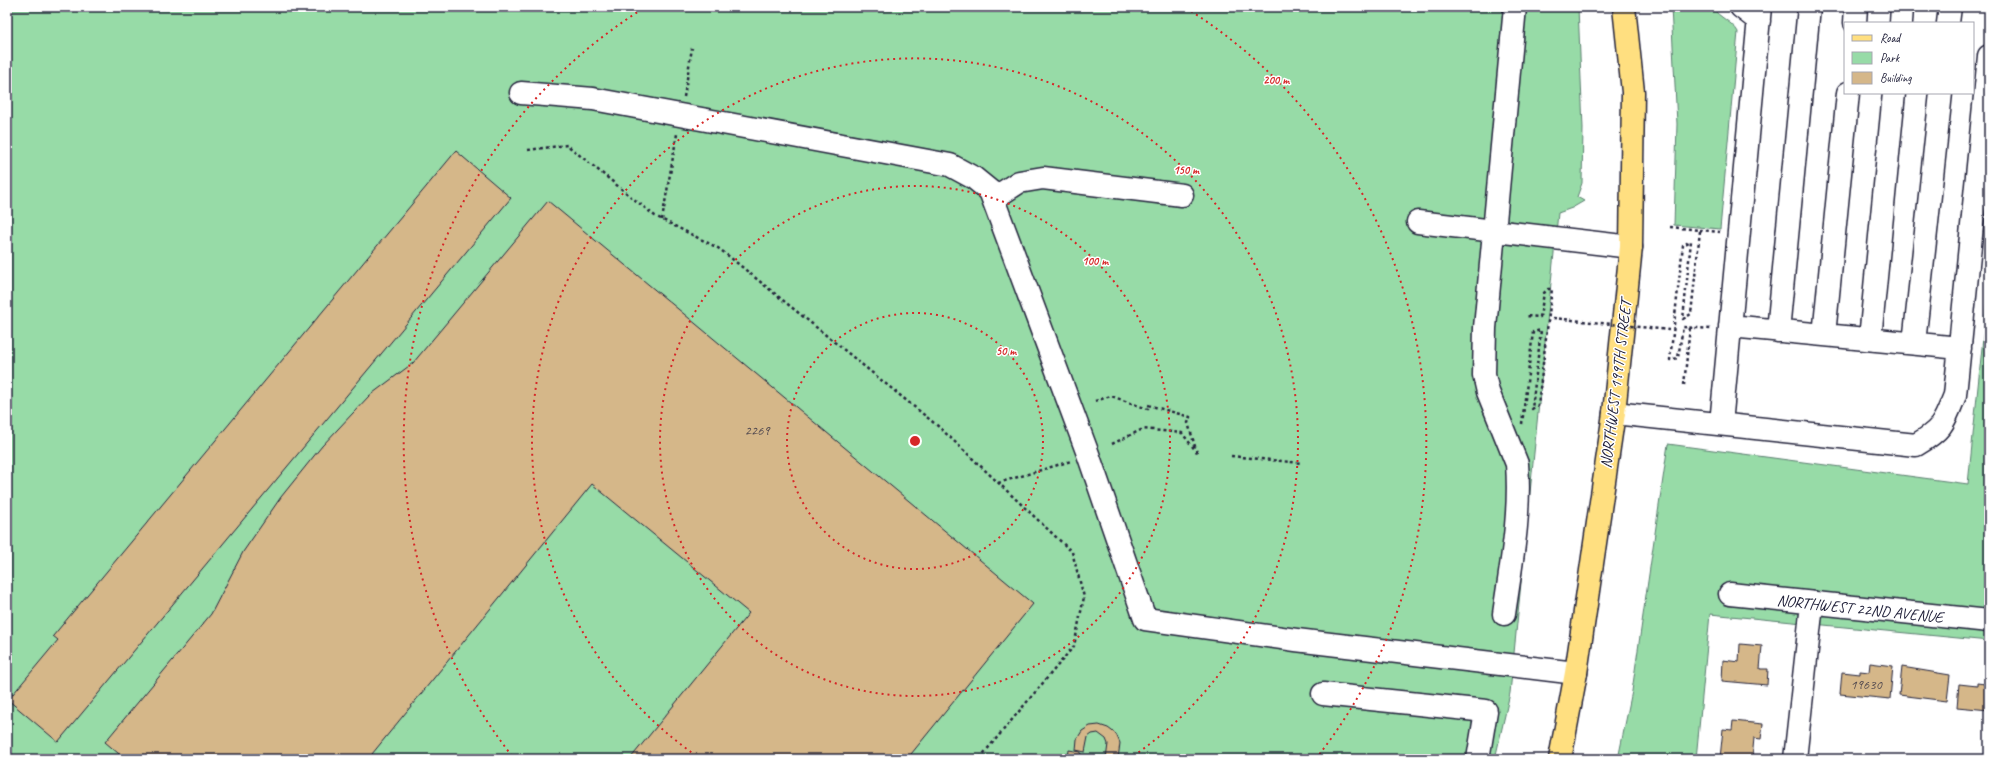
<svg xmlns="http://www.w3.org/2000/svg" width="1996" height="766" viewBox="0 0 1996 766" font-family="Caveat,sans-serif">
  <rect width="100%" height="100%" fill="#fff"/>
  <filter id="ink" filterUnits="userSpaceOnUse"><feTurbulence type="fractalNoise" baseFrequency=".025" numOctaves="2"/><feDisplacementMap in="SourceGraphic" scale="8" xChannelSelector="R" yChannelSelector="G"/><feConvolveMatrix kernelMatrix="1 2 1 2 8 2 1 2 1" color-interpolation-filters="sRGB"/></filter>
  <g filter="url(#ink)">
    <path fill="#97dba7" stroke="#5c7e71" d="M7,7H1578L1583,128L1582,183L1577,197L1584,201L1572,208L1558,213L1510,693L1495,759H7Z
      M1671,7H1712C1719,18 1733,22 1738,32L1720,229L1674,225L1677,124Z
      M1989,279V641L1710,614L1696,759H1618L1632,691L1668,444L1968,484Z"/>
    <path fill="#d5b789" stroke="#22223b" d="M456,151L511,198L58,742L8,700L58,640L53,636Z
      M548,201L1033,604L907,759H630L749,613L592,484L372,754L379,759H125L105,742L211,614L243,552L281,497L322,446L369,396L413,363Z
      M1740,644L1762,646L1760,669H1768L1767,685L1722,681L1723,660L1739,662Z
      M1870,663L1893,666L1890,699L1840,694L1842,672L1860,674V671L1869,672Z
      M1902,667L1950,675L1947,701L1899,695Z
      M1986,676H1989V710L1957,707L1959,684L1977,686V683L1985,684Z
      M1733,721L1763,724L1761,739L1754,738L1752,759L1720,758L1723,729L1732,730Z
      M1099,725L1108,728L1116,734L1120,743L1118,759H1106L1108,744L1106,739L1098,733L1092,734L1088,737L1085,752L1076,750L1077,739L1082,731L1090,726Z
      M1069,750L1081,752L1080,759H1068Z"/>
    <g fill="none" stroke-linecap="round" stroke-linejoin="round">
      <g stroke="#22223b" stroke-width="25">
        <path id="minor" d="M1741,7L1759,21
          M1855,23L1856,7
          M1901,23L1902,7
          M1948,23L1950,7
          M521,93L593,99L950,165L974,178L990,191L1088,454L1145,619L1296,640L1576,673
          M993,199L1019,182L1043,178L1182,195
          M1418,222L1631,247
          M1730,326L1960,348
          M1778,331L1809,7
          M1824,335L1848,93
          M1870,339L1894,93
          M1914,343L1941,93
          M1614,413L1916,445C1943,429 1944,423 1955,395L1989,56
          M1721,424L1760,7
          M1730,594L1989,621
          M1504,614C1511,565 1521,514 1517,464L1488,392L1484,375L1485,328L1515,7
          M1323,694L1486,711L1478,759
          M1795,759L1812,604"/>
      </g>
      <g stroke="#22223b" stroke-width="25">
        <path id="major" d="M1560,759L1576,673L1614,413L1631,247L1633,92L1624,7"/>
      </g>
      <path stroke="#22223b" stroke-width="2.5" stroke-dasharray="3 3" stroke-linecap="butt" d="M684,97L692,48
        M528,150L567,145L655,216L718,248L726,254L939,427L1072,552L1084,597L1074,646L979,759
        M662,220L677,134
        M1670,227L1720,232
        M1700,231L1691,314L1683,319L1691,241L1683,245L1670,360L1678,358L1683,327L1711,329
        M1684,385L1690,327
        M1095,401L1111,396L1148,409V405L1190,417L1188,423L1197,453
        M1522,424L1533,332L1541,330L1532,409L1538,405L1552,289H1548L1544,293L1540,317L1525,316
        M1112,444L1143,429L1182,433L1196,451
        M1231,456L1301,463
        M998,483L1071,461"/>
      <use href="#minor" stroke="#fff" stroke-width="22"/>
      <use href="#major" stroke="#ffdf80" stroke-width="22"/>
      <path stroke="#22223b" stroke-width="2.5" stroke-dasharray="3 3" stroke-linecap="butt" d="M1553,318L1669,330"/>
    </g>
  </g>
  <g fill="none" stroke="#d62828" stroke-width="2" stroke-dasharray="2 4">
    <circle cx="915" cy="441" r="128"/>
    <circle cx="915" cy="441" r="255"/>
    <path d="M701 759A383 383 0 1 1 1129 759"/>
    <path d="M512 756A511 511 0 0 1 644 8M1186 8A511 511 0 0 1 1318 756"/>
  </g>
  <g text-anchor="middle" stroke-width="3" stroke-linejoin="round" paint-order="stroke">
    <g font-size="14" fill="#4f474e">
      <text x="757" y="435">2269</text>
      <text x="1866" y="689">19630</text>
    </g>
    <g font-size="16" fill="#22223b" stroke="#fff">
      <text transform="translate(1615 384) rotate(-83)" y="6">NORTHWEST 199TH STREET</text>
      <text transform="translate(1860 608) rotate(6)" y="6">NORTHWEST 22ND AVENUE</text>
    </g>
  </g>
  <circle cx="915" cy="441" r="6" fill="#d62828" stroke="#fff" stroke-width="2"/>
  <g font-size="12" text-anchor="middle" font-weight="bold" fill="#d62828" stroke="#fff" stroke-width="3" stroke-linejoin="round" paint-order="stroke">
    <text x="1276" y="84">200 m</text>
    <text x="1186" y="174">150 m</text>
    <text x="1095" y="265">100 m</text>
    <text x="1006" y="355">50 m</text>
  </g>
  <rect width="1996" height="766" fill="none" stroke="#fff" stroke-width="24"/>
  <rect x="12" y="12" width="1972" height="742" fill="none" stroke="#22223b" stroke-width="1.5" filter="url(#ink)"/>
  <rect x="1844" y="22" width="130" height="72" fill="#ffffff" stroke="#a7a7b1"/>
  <rect x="1852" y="35" width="20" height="6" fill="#ffdf80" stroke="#a7a7b1"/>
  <text x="1880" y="42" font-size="12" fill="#22223b">Road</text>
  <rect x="1852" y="52" width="20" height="12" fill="#97dba7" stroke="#a7a7b1"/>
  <text x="1880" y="62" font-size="12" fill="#22223b">Park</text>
  <rect x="1852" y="72" width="20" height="12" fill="#d5b789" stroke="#a7a7b1"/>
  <text x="1880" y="82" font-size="12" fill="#22223b">Building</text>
</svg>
